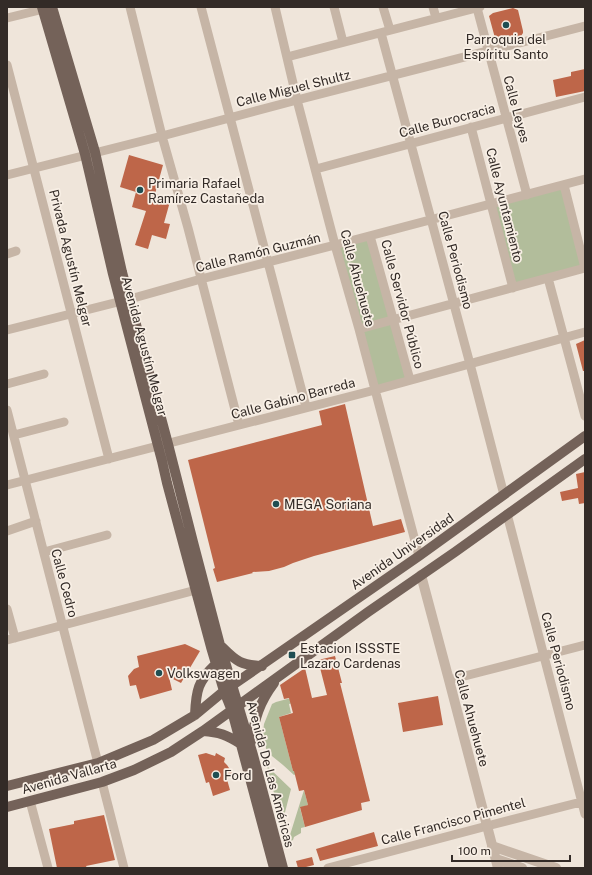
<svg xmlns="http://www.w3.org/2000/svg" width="592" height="875" viewBox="0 0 592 875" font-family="'Public Sans',sans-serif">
  <rect width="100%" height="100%" fill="#efe5da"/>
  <path fill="#b2bd9b" d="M564,185L585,268L513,288L491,204Z
    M370,236L410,380L375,390L335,245Z
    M291,698L309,699L289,704L291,713L279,717L293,771L295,770L296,774L294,775L283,765L267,752L264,740L263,732L264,724L272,704L276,702Z
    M267,766L291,789L282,824Z
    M304,790L308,805L300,808L305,827L301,828V833L294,837L293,840L291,841L290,835Z"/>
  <path fill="#be6649" d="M513,8L518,10L523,31V33L521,36L500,41H497L495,38L489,16L493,13Z
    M585,69V91L556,97L553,80L571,76V72Z
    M129,155L163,165L155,194L171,198L164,223L170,224L166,239L152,235L148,249L135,245L146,211L132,207L136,192L120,187Z
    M585,340V371H583L576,344Z
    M345,404L373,526L401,519L405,532L314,556L293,563L284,567L269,571L252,572L253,573L217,582L213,569L215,568L188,460L322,425L319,411Z
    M585,472V503L579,504L578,498L562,501L560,492L578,488L576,474Z
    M185,644L200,651L181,683L169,677L172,690L140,699L136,685L130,686L128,676L134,669L139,667L137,656Z
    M335,656L342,683H340L370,801L361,803L362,810L305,827L300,807L308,805L304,790L299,791L294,771H293L279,717L293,713L289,698L284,699L280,685L305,668L312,698L327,695L318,660Z
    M438,696L443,725L403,732L398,703Z
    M206,753L215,756L216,753L225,758L224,762L227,765L233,774L226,776L230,790L213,796L209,782L206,783L198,755Z
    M104,815L115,860L86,866L87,868H57L49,829L74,824V821Z
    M374,832L378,846L320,861L316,849Z
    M312,857L314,865L302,868H298L296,861Z"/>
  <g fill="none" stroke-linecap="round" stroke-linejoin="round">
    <path stroke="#c6b5a6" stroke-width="9" d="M130,7L162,136L188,228L239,425
      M201,7L306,407
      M275,7L297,100L335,245L359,329L419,556
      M334,7L343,42
      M383,7L390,30
      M433,7L436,18
      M477,8L527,195
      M7,18L48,8
      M381,33L470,364L504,495
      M287,57L480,7
      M7,65L109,459
      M471,127L513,288
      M316,169L585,97
      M7,175L162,136L297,100L585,26
      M564,185L585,268
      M370,236L410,380
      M7,254L16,251
      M548,278L585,416
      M359,329L585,268
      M7,330L130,299L201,279L335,245L585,179
      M7,384L44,374
      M7,410L98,763
      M14,435L64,422
      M7,485L375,390L585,332
      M507,514L585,814
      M7,531L36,521
      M44,552L107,535
      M7,609L15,638
      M7,640L196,590
      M449,680L585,645
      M102,782L124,868
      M30,801L48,868
      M328,868L487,826L585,801"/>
    <path stroke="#c6b5a6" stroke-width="10" d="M421,575L449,680L498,868
      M492,846L556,868
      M496,859L522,868"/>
    <path stroke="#746259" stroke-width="10" d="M42,7L85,154L113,274L162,461L167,483L211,647L224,691L232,711L274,868
      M52,7L95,152L122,272L168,444L193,542L220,645L253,755L283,868
      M222,647C237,662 241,665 262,666
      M195,715C196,690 198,681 216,664
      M203,731C219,732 227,735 241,744
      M251,742C255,718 259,703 274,683
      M7,786L98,763L153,740L195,715L224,691L419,556L585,436
      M7,807L102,782L134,770L171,752L203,731L368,612L455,552L585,459"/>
  </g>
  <g fill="#1f4e52" stroke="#f8efe5" stroke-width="1.5">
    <circle cx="506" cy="25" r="4"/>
    <circle cx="140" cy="190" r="4"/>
    <circle cx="276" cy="504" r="4"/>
    <rect x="288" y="651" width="8" height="8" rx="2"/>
    <circle cx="159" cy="673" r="4"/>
    <circle cx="216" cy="775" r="4"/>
  </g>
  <g text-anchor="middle" stroke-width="3.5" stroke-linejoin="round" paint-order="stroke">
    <g font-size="13" fill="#332b27" stroke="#f8efe5" text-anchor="start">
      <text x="506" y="44" text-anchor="middle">Parroquia del<tspan x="506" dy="15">Espíritu Santo</tspan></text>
      <text x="148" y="188">Primaria Rafael<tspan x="148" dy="15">Ramírez Castañeda</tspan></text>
      <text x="284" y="509">MEGA Soriana</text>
      <text x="300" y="653">Estacion ISSSTE<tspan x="300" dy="15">Lazaro Cardenas</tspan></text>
      <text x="167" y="678">Volkswagen</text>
      <text x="224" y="780">Ford</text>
    </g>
    <g font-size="13" fill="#332b27" stroke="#f8efe5">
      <text transform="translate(293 88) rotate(-14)" y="5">Calle Miguel Shultz</text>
      <text transform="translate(517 109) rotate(75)" y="5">Calle Leyes</text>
      <text transform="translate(447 120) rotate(-15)" y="5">Calle Burocracia</text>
      <text transform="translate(505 205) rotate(76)" y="5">Calle Ayuntamiento</text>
      <text transform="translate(258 252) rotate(-14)" y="5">Calle Ramón Guzmán</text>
      <text transform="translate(71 258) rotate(76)" y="5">Privada Agustín Melgar</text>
      <text transform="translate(456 260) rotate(75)" y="5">Calle Periodismo</text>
      <text transform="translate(358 278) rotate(75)" y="5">Calle Ahuehuete</text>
      <text transform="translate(403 304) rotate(75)" y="5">Calle Servidor Público</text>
      <text transform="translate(145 346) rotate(75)" y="5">Avenida Agustín Melgar</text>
      <text transform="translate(293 398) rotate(-15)" y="5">Calle Gabino Barreda</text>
      <text transform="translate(402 551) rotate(-35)" y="5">Avenida Universidad</text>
      <text transform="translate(65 583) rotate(75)" y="5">Calle Cedro</text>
      <text transform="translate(559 661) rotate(75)" y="5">Calle Periodismo</text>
      <text transform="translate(472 718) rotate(75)" y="5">Calle Ahuehuete</text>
      <text transform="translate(271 774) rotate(75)" y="5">Avenida De Las Américas</text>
      <text transform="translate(69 776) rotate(-16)" y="5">Avenida Vallarta</text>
      <text transform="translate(453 821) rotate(-15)" y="5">Calle Francisco Pimentel</text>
    </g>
  </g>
  <rect width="592" height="875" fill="none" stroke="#332b27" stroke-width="16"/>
  <path d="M452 855v6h118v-6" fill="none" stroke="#332b27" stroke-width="2"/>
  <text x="458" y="855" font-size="12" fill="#332b27" stroke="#f8efe5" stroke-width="3" paint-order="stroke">100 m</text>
</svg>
